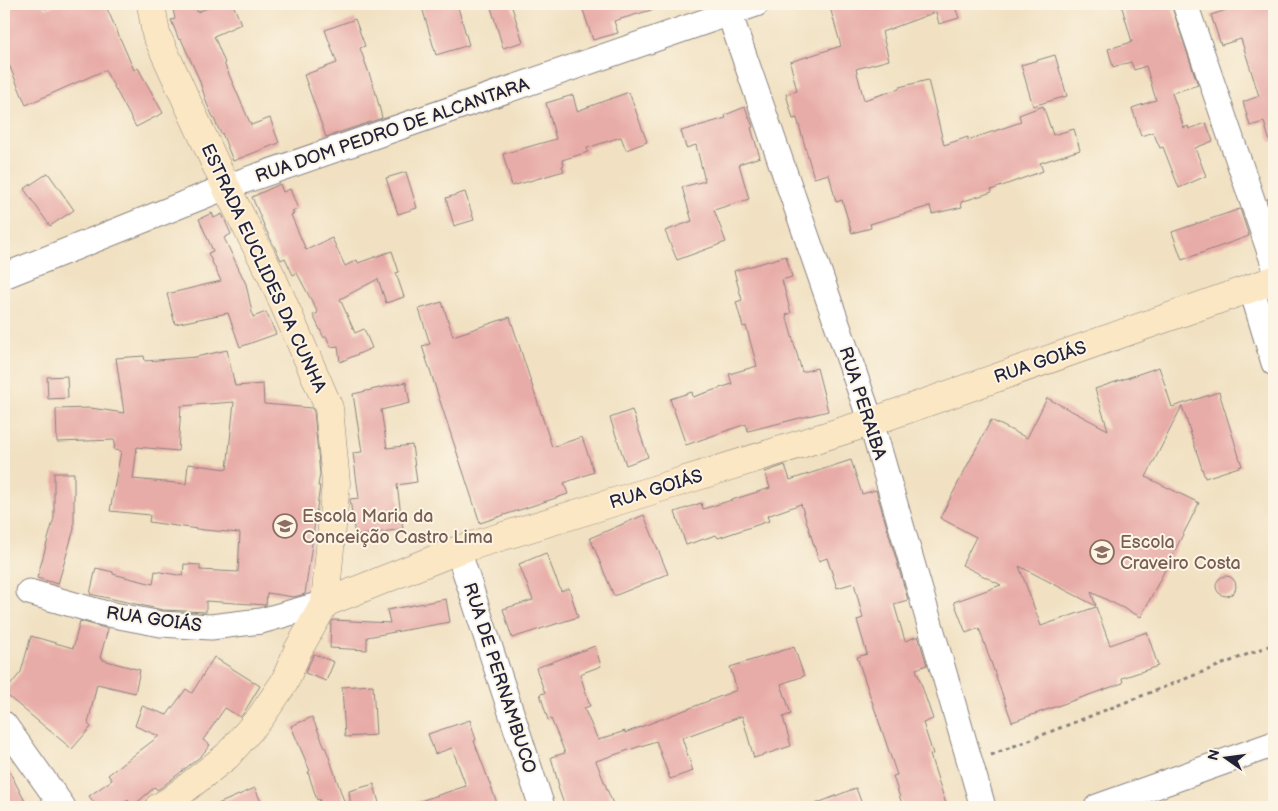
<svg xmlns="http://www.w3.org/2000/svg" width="1278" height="811" viewBox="0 0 1278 811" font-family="'Balsamiq Sans',sans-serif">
  <rect width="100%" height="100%" fill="#fcf5e5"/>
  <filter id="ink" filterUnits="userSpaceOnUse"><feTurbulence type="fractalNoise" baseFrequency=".02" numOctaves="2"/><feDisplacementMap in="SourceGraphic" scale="10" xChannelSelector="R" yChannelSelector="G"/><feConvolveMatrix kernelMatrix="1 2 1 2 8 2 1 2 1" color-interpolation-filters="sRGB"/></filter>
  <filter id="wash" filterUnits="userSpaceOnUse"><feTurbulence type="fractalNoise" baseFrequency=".0096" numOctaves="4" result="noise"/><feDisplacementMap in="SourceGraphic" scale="20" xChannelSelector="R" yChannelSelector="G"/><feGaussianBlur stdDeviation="1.12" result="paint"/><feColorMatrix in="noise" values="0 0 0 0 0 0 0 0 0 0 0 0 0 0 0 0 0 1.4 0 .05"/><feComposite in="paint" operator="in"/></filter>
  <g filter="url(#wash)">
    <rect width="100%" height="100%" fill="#f1e1c2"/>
    <g id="blocks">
      <path fill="#e8aca8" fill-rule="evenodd" d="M4,4H43L45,9L57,4H105L134,70L138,68L163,113L136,127L105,70L26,105L4,53Z
        M172,4H196L197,12L218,4H233L241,24L214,36L225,63H224L251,125L270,118L279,143L233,161L222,133L221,134L207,104L199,79L181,39L179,40L171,20L175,19Z
        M421,4H457L469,45L436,55Z
        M490,4H511L523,42L503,48Z
        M581,4H658V8L614,21L618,33L593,40Z
        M829,4H954L959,18L939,24L936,12L882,32L889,60L856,69L864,100L899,89V87L928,80L944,145L968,137V140L1021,122L1019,115L1043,106L1053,135L1074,129L1080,150L1040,163L1043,171L991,190L992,192L961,202L962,207L932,214L930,206L870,224L871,228L852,233L842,200L836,202L829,174L814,178L797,118L793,119L786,94L797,91L790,62L841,46Z
        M1121,4H1171L1198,85L1172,93L1184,128L1188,126L1189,129L1206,123L1213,141L1195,148L1206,176L1179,188L1163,147L1160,148L1153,132L1141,136L1132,108L1156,100L1146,66L1134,70L1131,62L1113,67L1108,49L1132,42Z
        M1244,4H1274V141L1270,142L1264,122L1250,126L1243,102L1259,96L1241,39L1221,45L1211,15Z
        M355,19L365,46L360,48L375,90L382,118L326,137L304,75L337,63L325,30Z
        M1055,55L1067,96L1033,106L1021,65Z
        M629,92L647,142L626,150L621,137L587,148L588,152L562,160L564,165L562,166L564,171L512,186L503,154L556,139L546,103L573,95L577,111Z
        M745,107L753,127L751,128L760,157L739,164L749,199L714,210L726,242L677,260L665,231L692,221L682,187L705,181L696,145L686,148L681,131L726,118L725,115Z
        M406,172L417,208L398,214L386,178Z
        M48,173L74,210L50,226L24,189Z
        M280,184L283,192L290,189L298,209L292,211L294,214L291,215L306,250L332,238L345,266L357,260L358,263L392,251L399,272L396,273L404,297L386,303L378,279L340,299L355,333L364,329L372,348L340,362L338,346L331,347L326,336L324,338L313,315L318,313L297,273L293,275L285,258L281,260L266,230L252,197Z
        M465,192L474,220L454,226L446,198Z
        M1274,197V220L1267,199Z
        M1240,209L1249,236L1182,260L1172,232Z
        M212,213L214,218L222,214L231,234L224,238L246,284L253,317L266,312L276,334L240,347L228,313L175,324L167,294L221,281L208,253L213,251L199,219Z
        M786,256L792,277L782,280L791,313L786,315L802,372L817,368L828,411L748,431L746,424L686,445L670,399L692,392L693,397L732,384L729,374L757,366L746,326L743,327L736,302L742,300L734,271Z
        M442,302L453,336L510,317L552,447L582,437L594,472L564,483L568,494L480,523L422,346L430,344L419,309Z
        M227,350L235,386L263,384L264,404L312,408L314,412L320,474L318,486H320L305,594L294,597L267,593L266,605L206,601V612L163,610L90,594L96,568L113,572V574L153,584L155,571L183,576L184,564L200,565V570L238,572L240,533L204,530L149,522L150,515L110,511L121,451L114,450L115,440L57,442L56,409L91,408L124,413L116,358L144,356L145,361L196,357ZM234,402L227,469L188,464L186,484L133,479L137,447L178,451L181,406Z
        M1159,367L1172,407L1219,392L1242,466L1205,478L1182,406L1146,477L1199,503L1141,617L1091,592L1096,606L1019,566L1041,626L1096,607L1110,645L1147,632L1158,666L1122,678L1123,683L1012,722L979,628L966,633L954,602L1001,585L962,565L976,537L940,518L991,420L1027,438L1047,398L1108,430L1095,389Z
        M67,376L68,398L48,399L47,377Z
        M406,382L410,403L381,410L387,448L412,445L417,482L397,485L403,529L355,536L350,499L359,498L353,453L362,452L353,394Z
        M632,410L648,457L626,465L610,418Z
        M851,460L862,494L876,490L908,600L894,604L905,641L918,636L927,665L916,669L933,719L923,723L933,754L930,755L947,807H904L901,801L893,776L897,775L857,657L867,654L857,620L863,618L854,583L837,588L827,558L819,561L801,504L767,516L769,521L718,538L716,535L686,545L675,512L701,503L703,509L770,488L765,472L785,465L790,480Z
        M54,473H74V529L58,584L37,578L54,518Z
        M644,515L668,574L614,596L590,538Z
        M546,553L561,591L569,588L578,617L512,638L503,609L533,600L519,564Z
        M1216 586a10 10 0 1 1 20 0a10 10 0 1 1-20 0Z
        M446,599L450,622L367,637V650L330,648L331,623L333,620L390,623L387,610Z
        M80,621L108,629L100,658H103V660L140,670L135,693L97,684L88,724L91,727L72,749L4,693L21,672L31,636L73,648Z
        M595,646L601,666L580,674L590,706L584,708L598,740L625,731V733L737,690L730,667L794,647L804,676L781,684L791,714L783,717L791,746L754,758L742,716L682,738L693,771L670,779L656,741L596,761L614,807H565L558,787L559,786L551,757L565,753L551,719L548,720L540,694L545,693L536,668Z
        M314,654L334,662L326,681L305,673Z
        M214,657L260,686L243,714L240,717L225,708L203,740L210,745L201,756L162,787L157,790L155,787L133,806L128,800L118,807H97L89,796L112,780L108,775L159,736L135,726L142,706L167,715L186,689L192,693Z
        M373,685L376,735L345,737L342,687Z
        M312,717L328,754L346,807H322L319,799L317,800L308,772L310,771L291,726Z
        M470,720L476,740L474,741L497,803L486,807H411V804L466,786L452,748L435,754L428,734Z
        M4,761L28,807H4Z
        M374,784L380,807H351L349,791Z
        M255,788L263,807H211Z
        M856,788L863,807H810V806Z"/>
    </g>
  </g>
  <g filter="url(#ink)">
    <use href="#blocks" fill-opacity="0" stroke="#8a827e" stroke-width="1"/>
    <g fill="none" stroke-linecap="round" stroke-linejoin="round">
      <g stroke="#8a827e" stroke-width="27">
        <path id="street" d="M726,4L871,422L983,807
          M1185,4L1274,264
          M4,276L226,187L756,4
          M1251,287L1274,363
          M458,550L542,807
          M29,592L103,613L161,624L211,627L261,621L325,603
          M4,724L63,807
          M1097,807L1274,744"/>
      </g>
      <g stroke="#8a827e" stroke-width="29">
        <path id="secondary" d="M151,4L156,34L226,187L272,277L329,408L336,483L325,603L298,650L284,683L260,718L227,756L171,800L159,807
          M325,603L458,550L647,492L871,422L1274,280"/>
      </g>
      <path stroke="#8a827e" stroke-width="3" stroke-dasharray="4 4" stroke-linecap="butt" d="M991,755L1274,644"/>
      <use href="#street" stroke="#fff" stroke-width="25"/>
      <use href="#secondary" stroke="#fbe7c3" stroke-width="28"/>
    </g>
  </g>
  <defs>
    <g id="school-ring" transform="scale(1.25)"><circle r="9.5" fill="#fcf5e5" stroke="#8d6e63" stroke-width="1.5"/><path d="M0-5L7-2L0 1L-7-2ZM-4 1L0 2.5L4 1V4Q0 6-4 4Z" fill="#8d6e63"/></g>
  </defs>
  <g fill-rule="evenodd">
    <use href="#school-ring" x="285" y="526"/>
    <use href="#school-ring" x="1102" y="552"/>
  </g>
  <g text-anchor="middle" stroke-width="4" stroke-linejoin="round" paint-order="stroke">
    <g font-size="18" fill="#22223b" stroke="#fcf5e5">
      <text transform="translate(392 130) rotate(-19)" y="6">RUA DOM PEDRO DE ALCANTARA</text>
      <text transform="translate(264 268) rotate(65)" y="6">ESTRADA EUCLIDES DA CUNHA</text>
      <text transform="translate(1040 362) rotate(-19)" y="6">RUA GOIÁS</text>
      <text transform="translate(863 403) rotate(72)" y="6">RUA PERAIBA</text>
      <text transform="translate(656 489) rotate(-17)" y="6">RUA GOIÁS</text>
      <text transform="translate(154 619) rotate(8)" y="6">RUA GOIÁS</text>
      <text transform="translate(500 678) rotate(72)" y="6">RUA DE PERNAMBUCO</text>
    </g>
    <g font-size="18" fill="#785e54" stroke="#fcf5e5" text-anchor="start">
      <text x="302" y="522">Escola Maria da<tspan x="302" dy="21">Conceição Castro Lima</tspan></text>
      <text x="1120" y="548">Escola<tspan x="1120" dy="21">Craveiro Costa</tspan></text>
    </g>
  </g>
  <rect width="1278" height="811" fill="none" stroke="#fcf5e5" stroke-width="20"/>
  <g transform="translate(1226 758) rotate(284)" stroke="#fcf5e5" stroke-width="4" paint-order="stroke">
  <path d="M0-4L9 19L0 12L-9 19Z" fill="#22223b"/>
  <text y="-8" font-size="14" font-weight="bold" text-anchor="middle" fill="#22223b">N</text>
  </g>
</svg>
